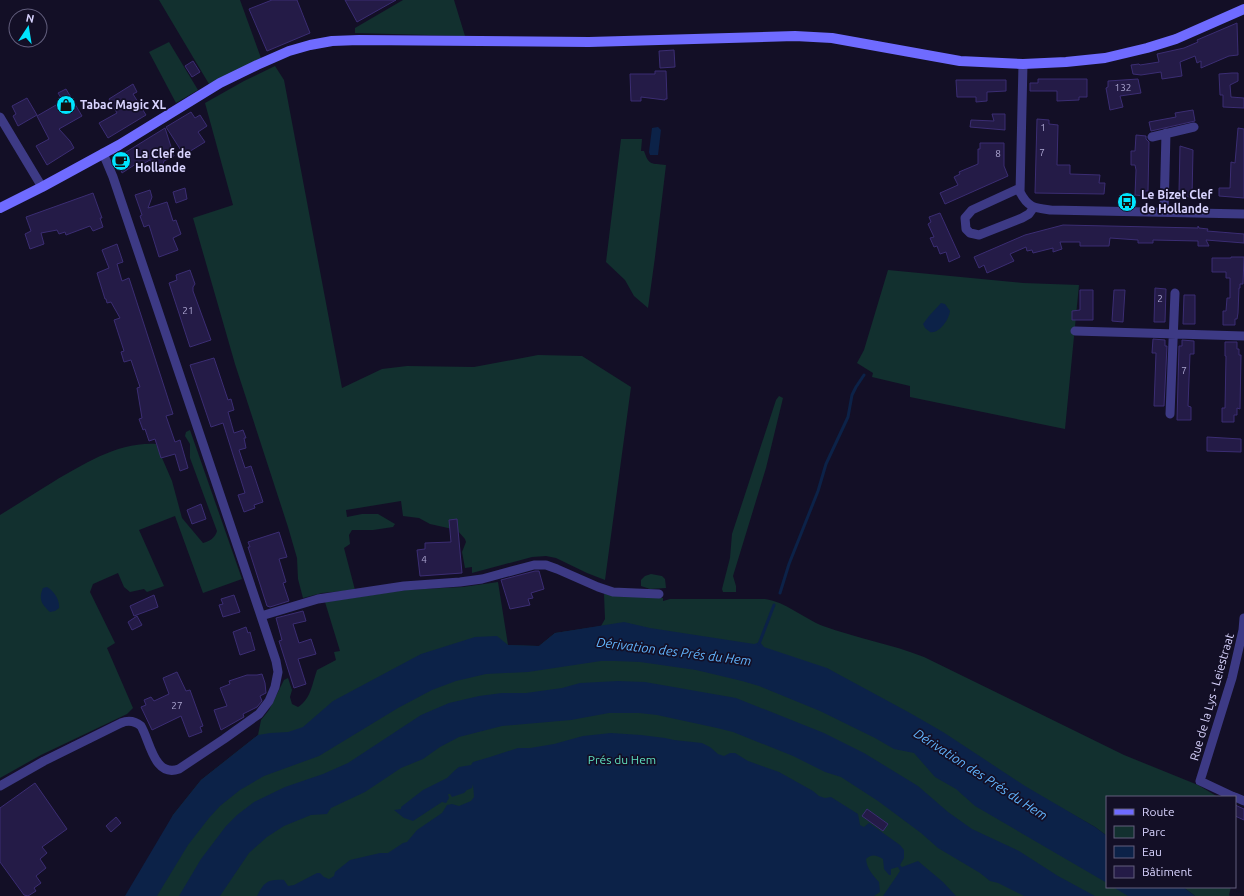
<svg xmlns="http://www.w3.org/2000/svg" width="1244" height="896" viewBox="0 0 1244 896" font-family="Ubuntu,sans-serif">
  <rect width="100%" height="100%" fill="#130f26"/>
  <path fill="#12302f" d="M159,0H240L261,58L209,84Z
    M403,0H454L465,36L355,33V28Z
    M169,42L198,90L176,103L149,52Z
    M275,66L284,80L342,388L382,369L407,366L474,367L538,355L582,356L631,387L605,580L587,573L556,558L546,556L532,557L472,573V567L465,568L462,552L466,542L465,539L457,530L430,524L419,518L403,516L401,501L346,510L347,517L362,514H378L395,524L393,527L373,530H352L349,535L350,544L344,548L355,590L322,593L303,598L298,579L297,558L288,527L235,364L193,218L233,205L205,103L244,81Z
    M621,139H642L641,151H644C649,166 651,163 666,165L655,257L648,308L634,296L625,280L606,262Z
    M888,270L1023,283L1079,285L1065,429L910,397V386L872,377L873,373L857,363L864,350Z
    M779,396L783,398L766,468L733,576L736,586V592H723L722,589L730,558L732,534L776,400Z
    M190,430L242,579L203,593L175,516L139,530L164,586L147,592L144,589L130,592L124,587L118,573L93,584L90,592L115,643L107,648L133,708L127,714L41,755L0,778V515C18,504 35,493 53,482C84,464 118,442 156,444L172,481L182,518L203,543C210,541 215,538 217,531L190,458V444L185,436L186,432Z
    M651,574L662,576L665,579L666,588L650,589L641,586V580L645,576Z
    M498,582L508,645L539,646L555,633L601,626L605,619L604,594L663,598V601L670,599H765C786,602 803,618 823,626C856,638 891,644 924,657L1124,755L1198,785L1218,797H1107V836L1095,827L1024,787L1107,845V887H1166L1178,896H133L173,815L201,780L258,735L261,720L269,710L284,680L288,678L292,690L290,697L292,704L298,707C311,699 312,684 317,670L336,660L334,652L340,651L325,602L405,590L463,587Z
    M1183,887H1231L1229,895L1230,896H1195Z"/>
  <path fill="#0c2248" d="M658,127L661,130L658,155H650L649,152L652,128Z
    M941,303L945,304L950,311C949,320 939,334 930,332L925,328L923,324L929,316Z
    M47,587C54,591 60,600 59,608L55,611L50,612C42,605 38,599 43,588Z
    M624,622L650,628L754,644L760,642L764,647L827,668L838,674L910,713L943,732L1025,786L1095,827L1107,836V883L975,806L956,789L935,777L914,753L894,749L875,738L820,711L759,686L742,681L696,670L640,662L615,661H601L528,672L486,674L456,681L432,690L398,708L319,756L264,776L240,790L220,806L209,818L188,845L157,896H125L173,815L201,780L258,735L270,733L288,732L303,727L333,701L421,654L475,637L497,636L508,645L539,646L555,633Z
    M618,681L645,682L736,698L824,733L864,753L918,786L948,812L972,829L1019,851L1058,876L1095,896H1024L998,883L990,881L980,873L938,848L921,833L878,801L841,777L825,772L793,756L733,732L717,728L657,715L639,713H609L571,720L502,726L459,737L440,747L423,759L401,768L365,792L331,808L327,814L311,815L284,826L267,837L249,853L220,896H179L201,859L226,826L237,815L254,802L285,787L323,774L348,763L421,715L449,703L479,696L502,693H526L562,688L580,683Z
    M611,733L641,735L665,738L674,740L702,743L710,747L718,754L724,756L730,753H735L748,761L779,772L813,791L819,796L825,798L831,797L858,814L860,825L864,827L869,823L900,845L904,850V858L900,865L902,867L918,861L943,882L956,896H883L900,871L898,867L891,869V875H889L884,869L883,859C876,855 872,854 866,859C867,869 872,874 879,882L880,892L874,896H257C264,882 268,879 284,880L288,886L294,885L317,873H320L324,877L329,879L334,876L335,872L350,860L380,853H388L403,843L407,842L417,830L442,813L447,805L452,804L459,806L471,801L474,797L473,784L472,788L467,790L464,793L452,797L450,794H448L449,798L446,803L442,802L413,821L404,818L394,810L401,809V807L423,790L447,778L454,771L459,767L471,765L473,762L490,757L518,748H530L554,744L583,736Z
    M1113,887H1183L1195,896H1128Z"/>
  <g fill="none" stroke-linecap="round" stroke-linejoin="round">
    <path stroke="#0c2248" stroke-width="3" d="M780,593L789,564L818,491L826,464L848,417L852,395L856,387L864,375
      M759,644L774,605"/>
  </g>
  <path fill="#241b47" stroke="#3b2d73" d="M272,0H297L310,33L267,51L249,9Z
    M345,0H396L357,22Z
    M1237,23L1238,55L1229,56L1201,68V61L1197,63L1195,56L1180,62L1182,76L1162,79L1161,72L1141,75L1133,74L1131,65L1139,64L1140,65L1159,62L1157,54L1184,48L1198,42L1197,40Z
    M674,50L675,67L660,68L659,51Z
    M193,61L200,72L192,77L185,66Z
    M655,71H666L667,99H665V100L641,97V101H631L630,74H655Z
    M1232,73H1238V81L1230,85L1231,97L1244,98V108L1223,107V95H1220L1219,74Z
    M1038,79H1087V97H1079V100L1057,101V91H1030V83H1038Z
    M1138,79L1141,93L1120,96L1123,107L1110,110L1106,88L1108,87V81Z
    M956,80H1006V91L987,92V101L976,102V97H957Z
    M133,84L137,92L133,94L146,115L108,138L99,123L117,113L109,99Z
    M66,89L82,116L59,129L70,141L74,148L47,165L36,146L49,139L37,116L63,101L58,93Z
    M27,98L37,115L18,126L13,116L16,114L12,106Z
    M1193,110L1195,121L1151,131L1149,122L1176,117L1175,113Z
    M191,112L195,118L200,115L207,126L198,132L205,142L184,155L166,127Z
    M992,114H1005V130L970,127L971,120L994,121Z
    M1037,119L1049,120V124L1058,125L1057,165H1070V174L1100,175L1099,183H1105L1104,194L1035,193Z
    M165,128L174,156L164,161L160,172L156,164L153,166L150,160L141,165L139,162L122,173L117,160L118,157Z
    M1238,128L1244,129V198L1219,196V188H1230L1231,162L1235,163Z
    M1136,135L1146,136V139L1149,142L1148,191H1145V196L1135,195L1136,170L1135,165H1131V151H1135Z
    M980,143H1004V166L1008,176L945,204L940,193L958,185L954,177L960,174L959,172L978,164V149H980Z
    M1180,146L1193,150L1192,197L1182,196V192H1179Z
    M185,188L187,199L176,203L173,192Z
    M150,190L152,197L148,208L167,202L173,221L176,220L181,234L173,238L178,250L159,257L149,225L144,227L140,216L142,215L135,195Z
    M93,193L102,218H100L103,227L93,231L90,226L66,235L65,232L59,234L57,230L41,233L44,244L30,249L25,234L31,231L26,217Z
    M940,213L960,257L949,262L946,252L940,254L937,246L934,247L930,238L934,237L928,224L931,222L929,217Z
    M1063,225L1198,228V226L1199,228L1208,229L1207,231L1244,234V243L1206,240L1209,246H1198V241L1153,240V243H1138V240L1110,238L1109,246H1080V242H1060L1062,249L1053,252V248L1033,253L1032,250L1027,251L1026,247L1010,254L1014,261L987,273L984,265L979,268L974,257L1025,235Z
    M117,244L123,262L117,264L122,281L129,278L173,414L166,416L175,442L180,440L188,468L180,471L175,454L161,458L155,439L149,441L145,429L143,430L139,419L142,418L137,388L140,387L131,360L124,362L121,352L124,351L114,320L120,318L111,302L107,303L106,299H105L97,273L109,268L102,250Z
    M1231,257H1244L1243,284H1240V288H1239L1238,313L1237,319H1235V325H1223V311H1226L1227,298H1230V278H1226V272H1212V258H1231Z
    M190,270L195,284L193,287V291L211,340L190,347L169,283L177,280L176,275Z
    M1155,288L1166,289L1165,322H1154Z
    M1080,290H1093V320H1072V311L1080,310Z
    M1114,290H1125L1123,322L1112,321Z
    M1184,295H1195V324H1183Z
    M1153,339L1165,340V346H1167L1164,406H1154L1156,353H1152Z
    M1182,340L1194,341V354H1190L1188,406L1191,407V420H1177L1179,346H1182Z
    M1225,342H1237V349H1239V355H1241L1240,409L1237,408V415H1234V422H1222V408H1225L1226,356H1225Z
    M214,358L228,400L231,399L234,410L228,412L234,433L243,430L246,438H244L246,448L239,450L245,468L251,466L263,502L254,505L255,508L244,512L238,495L245,493L223,423L211,427L190,365Z
    M1207,437L1241,439V452L1207,451Z
    M201,504L206,519L192,524L187,510Z
    M457,519L462,573L420,576L417,550L425,549V543L451,542L449,520Z
    M279,532L287,557L279,559L286,582L283,583L289,601L270,607L267,606L248,547H250L248,542Z
    M535,571H539L544,589L531,593L533,598L528,599L530,605L510,609L501,580Z
    M154,595L158,607L134,616L130,606Z
    M234,595L240,612L223,617L219,605L223,604L221,599Z
    M303,611L306,621L293,624L299,643L311,639L316,654L298,659L306,684L294,688L279,641L282,640L276,618Z
    M137,616L142,625L132,630L128,622Z
    M246,627L248,633L250,632L255,650L240,655L233,632Z
    M177,672L186,691L190,690L203,726L200,727L202,732L189,737L181,716L152,730L141,707L146,705L144,700L151,697L154,701L169,694L163,678Z
    M262,674L265,683L266,693L260,696L262,701L257,707L243,714L244,717L221,730L214,710L227,706L220,688L230,684L229,681L247,675H257Z
    M35,783L67,829L42,847L47,853L40,859L46,868L36,876L41,883L34,888L36,891L28,896L24,895L0,862V808Z
    M1235,805L1244,809V820L1235,816Z
    M867,809L888,824L883,831L862,816Z
    M116,817L121,823L111,832L106,826Z"/>
  <g fill="none" stroke-linecap="round" stroke-linejoin="round">
    <path stroke="#3d3a85" stroke-width="9" d="M1023,64L1020,192C1028,208 1035,208 1051,210L1244,214
      M0,117L42,187
      M1152,137L1194,127
      M1020,188L972,210L965,218L966,229L970,233L979,235L1022,218L1029,214L1034,207
      M1164,212L1166,133
      M1075,331L1244,336
      M1170,414L1175,293
      M261,616L318,599L404,586L460,582L482,579L534,565H546L557,569L598,587L613,592L659,594
      M0,786L44,761L121,723C128,720 135,721 141,726C150,741 154,778 179,769L224,739L259,714L269,701L275,687L278,672L276,661L261,616L113,177L103,153
      M1234,797L1200,781L1232,678L1243,630L1244,618
      M1235,797L1244,801"/>
    <path stroke="#6f6bff" stroke-width="10" d="M0,208L42,187L119,145L220,83L257,65L289,51L310,45L332,41L359,40L589,42L795,36L832,38L960,61L1023,64L1066,62L1105,58L1147,48L1176,39L1244,9"/>
  </g>
  <defs>
    <g id="shop-disc" transform="scale(1)"><circle r="9.5" fill="#00e5ff" stroke="#130f26"/><path d="M-5-2.5h2.3a2.7 3.5 0 0 1 5.4 0H5L5.5 6h-11ZM-1.5-2.5h3a1.5 2.3 0 0 0-3 0Z" fill="#111"/></g>
    <g id="cafe-disc" transform="scale(1)"><circle r="9.5" fill="#00e5ff" stroke="#130f26"/><path d="M-5.5-4.5H6V0H3Q3 3.5 0 3.5H-2.5Q-5.5 3.5-5.5 0ZM3-3.2v2h1.7v-2ZM-6 4.5H4V6H-6Z" fill="#111"/></g>
    <g id="bus-disc" transform="scale(1)"><circle r="9.5" fill="#00e5ff" stroke="#130f26"/><path d="M-5-6H5V4H4V6H2V4H-2V6H-4V4H-5ZM-3.5-4V0h7V-4ZM-3.5 1.2v1.5H-2V1.2ZM2 1.2v1.5H3.5V1.2Z" fill="#111"/></g>
  </defs>
  <g fill-rule="evenodd">
    <use href="#shop-disc" x="66" y="105"/>
    <use href="#cafe-disc" x="121" y="161"/>
    <use href="#bus-disc" x="1127" y="202"/>
  </g>
  <g text-anchor="middle" stroke-width="3.5" stroke-linejoin="round" paint-order="stroke">
    <g font-size="10" fill="#aca6d1">
      <text x="1123" y="91">132</text>
      <text x="1043" y="131">1</text>
      <text x="1042" y="156">7</text>
      <text x="998" y="157">8</text>
      <text x="1160" y="302">2</text>
      <text x="188" y="314">21</text>
      <text x="1184" y="374">7</text>
      <text x="424" y="563">4</text>
      <text x="177" y="709">27</text>
    </g>
    <g font-size="12" font-weight="bold" fill="#d9d4ff" stroke="#130f26" text-anchor="start">
      <text x="80" y="109">Tabac Magic XL</text>
      <text x="135" y="158">La Clef de<tspan x="135" dy="14">Hollande</tspan></text>
      <text x="1141" y="199">Le Bizet Clef<tspan x="1141" dy="14">de Hollande</tspan></text>
    </g>
    <g font-size="12" fill="#d9d4ff" stroke="#130f26">
      <text transform="translate(1212 697) rotate(-74)" y="4">Rue de la Lys - Leiestraat</text>
    </g>
    <g font-size="12" fill="#5fe0c0" stroke="#130f26">
      <text x="622" y="764">Prés du Hem</text>
    </g>
    <g font-size="13" font-style="italic" fill="#62b6ff" stroke="#130f26">
      <text transform="translate(674 651) rotate(7)" y="5">Dérivation des Prés du Hem</text>
      <text transform="translate(981 774) rotate(33)" y="5">Dérivation des Prés du Hem</text>
    </g>
  </g>
  <rect x="1106" y="796" width="130" height="92" fill="#130f26" stroke="#625e7d"/>
  <rect x="1114" y="809" width="20" height="6" fill="#6f6bff" stroke="#625e7d"/>
  <text x="1142" y="816" font-size="12" fill="#d9d4ff">Route</text>
  <rect x="1114" y="826" width="20" height="12" fill="#12302f" stroke="#625e7d"/>
  <text x="1142" y="836" font-size="12" fill="#d9d4ff">Parc</text>
  <rect x="1114" y="846" width="20" height="12" fill="#0c2248" stroke="#625e7d"/>
  <text x="1142" y="856" font-size="12" fill="#d9d4ff">Eau</text>
  <rect x="1114" y="866" width="20" height="12" fill="#241b47" stroke="#625e7d"/>
  <text x="1142" y="876" font-size="12" fill="#d9d4ff">Bâtiment</text>
  <g transform="translate(28 28) rotate(12)"><circle r="19" fill="#130f26" stroke="#625e7d"/>
  <path d="M0-3L7 15L0 10L-7 15Z" fill="#00e5ff"/>
  <text y="-6" font-size="11" font-weight="bold" text-anchor="middle" fill="#d9d4ff">N</text>
  </g>
</svg>
